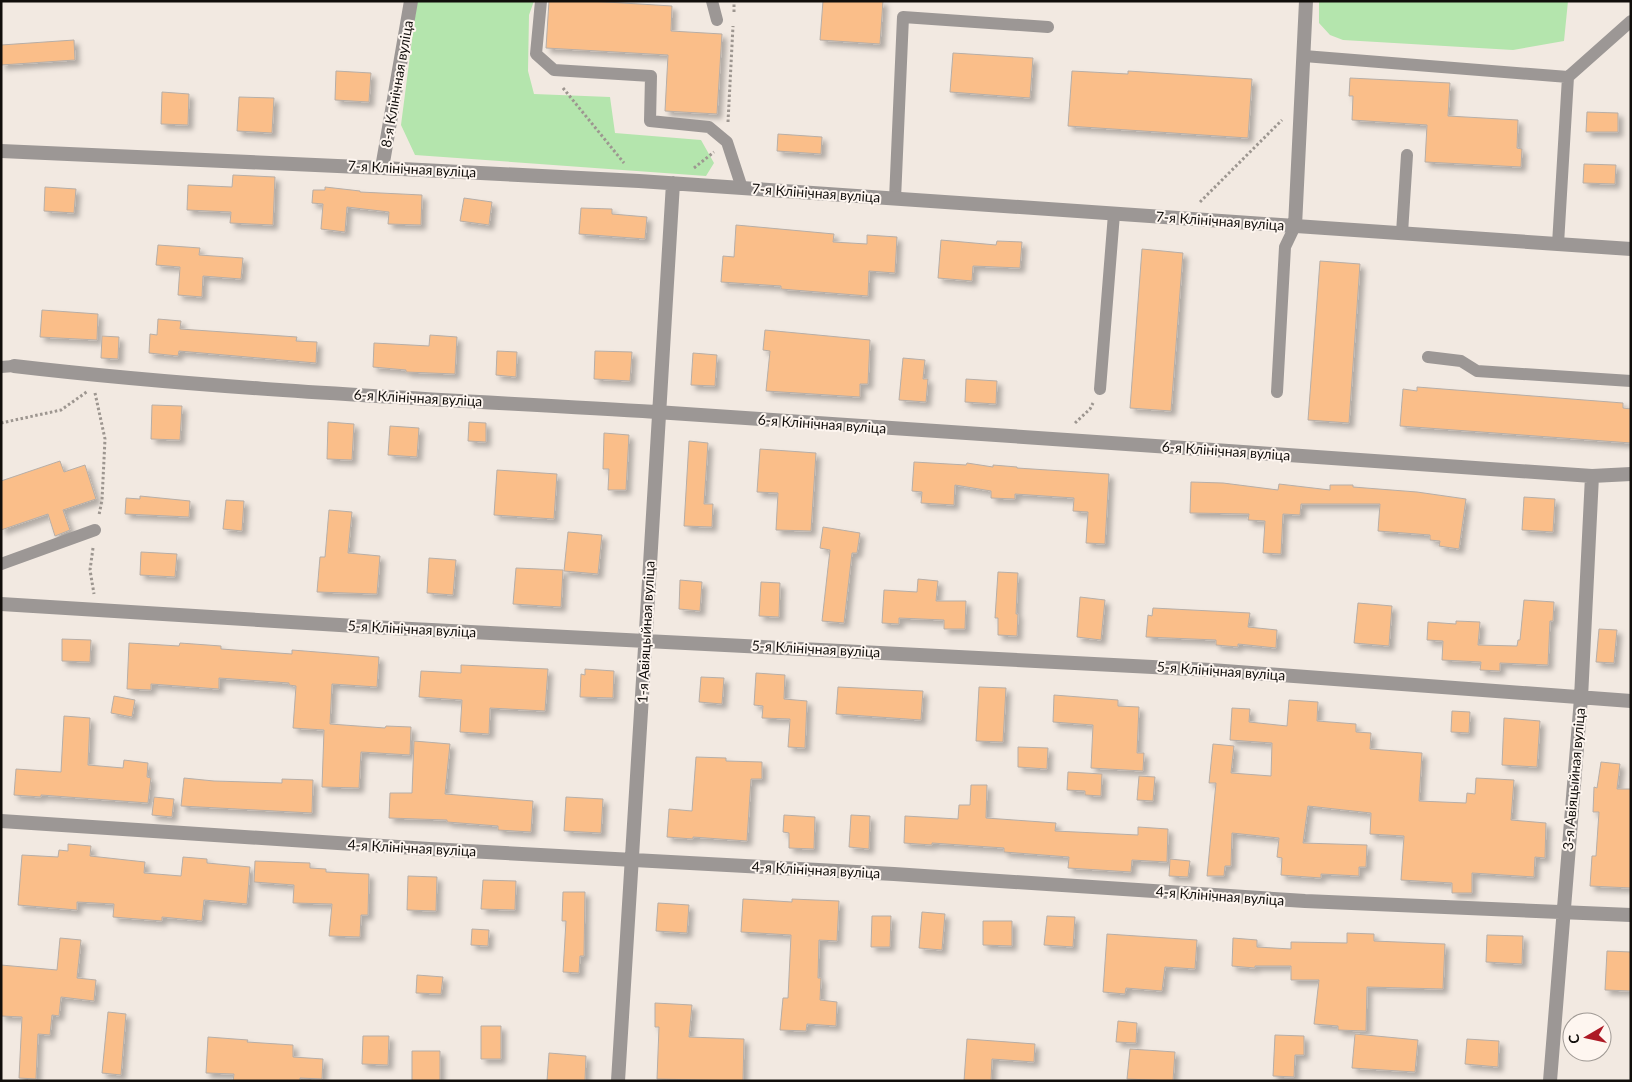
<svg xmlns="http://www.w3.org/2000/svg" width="1632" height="1082" viewBox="0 0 1632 1082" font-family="Lato,sans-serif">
  <defs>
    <filter id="shadow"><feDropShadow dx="4.5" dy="4.5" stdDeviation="2.5" flood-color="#0004"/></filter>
  </defs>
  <rect width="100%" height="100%" fill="#f2e9e1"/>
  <path fill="#b4e5ad" d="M417,1H534L529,15L528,71L534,94L610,97L615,133L701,140L714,163L706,176L415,155L401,125Z
    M1319,1H1568L1564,41L1513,50L1343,40L1330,35L1319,23Z"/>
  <path fill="#fabe89" stroke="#b7aea7" filter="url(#shadow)" d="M549,1H590L672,6L671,31L722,34L717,114L665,111L668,55L546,48Z
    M823,1H883L880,44L820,40Z
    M74,40L75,60L1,65V45Z
    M953,53L1033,58L1030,98L950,92Z
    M336,71L371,73L369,102L335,100Z
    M1072,71L1128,74V71L1252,79L1248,138L1068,126Z
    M1350,78L1450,83L1448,116L1518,120L1517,148L1522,149L1521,167L1425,162L1427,125L1352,120L1353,96H1349Z
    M162,92L189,94L188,125L161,124Z
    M239,97L274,98L272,133L237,131Z
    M1587,112L1618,113V132H1586Z
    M778,134L822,137L821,154L777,151Z
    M1584,164L1616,165L1615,184L1583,183Z
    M233,175L275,177L273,225L230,223L231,212L187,210L188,185L232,187Z
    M45,187L76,189L74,213L44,211Z
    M325,187L360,191V192L422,195L421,225L388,224L389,212L347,207L345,232L321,229L323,204L312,203L313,190H325Z
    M464,198L492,202L489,225L460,221Z
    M581,208L612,209V214L647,217L645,239L579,234Z
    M736,225L834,234L833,242L867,244V235L897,237L895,273L869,271L868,296L781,289V286L721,282L723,256L734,257Z
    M941,240L996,245L997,241L1022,242L1020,268L973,266L972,281L938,278Z
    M158,245L200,248L199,255L243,258L241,279L203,276L202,297L178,295L180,267L156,265Z
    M1142,249L1183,253L1171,411L1130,408Z
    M1320,261L1360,264L1349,423L1308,420Z
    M42,310L98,314L97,340L40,337Z
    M158,319L181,321L180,329L297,337L296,341L317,342L316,363L179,351L178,356L149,353L150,334L157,335Z
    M765,330L870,340L868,384H860V397L766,391L770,351L763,350Z
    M430,335L457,337L455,374L406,372V370L373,367L374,343L429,346Z
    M102,336L119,337L118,359L101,358Z
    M497,351L517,352L516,377L496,375Z
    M595,351L632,352L630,381L594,379Z
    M693,353L717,355L715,386L691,385Z
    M903,358L925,360L923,379H928L926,402L899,400Z
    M966,379L997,381L996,404L965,402Z
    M1417,387L1623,403V408L1631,409V443L1400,426L1403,389L1417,391Z
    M152,405L182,406L180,440L151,439Z
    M328,422L354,424L352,460L327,459Z
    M469,422L486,423V442L468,441Z
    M390,426L419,428L417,457L388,455Z
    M604,433L629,435L626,490H608L609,469H603Z
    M689,441L708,443L704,504H713L712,527L684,526Z
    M760,449L816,453L811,531L776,530L778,493L757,492Z
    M60,461L64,472L85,465L96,499L63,510L70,530L55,536L48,514L1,530V481Z
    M914,462L966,465L967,463L993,467V465L1017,467V468L1109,474L1105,544L1086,543L1088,512L1073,511L1074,498L1015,494V499L991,498V491L955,485L954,505L921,503L922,492L912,491Z
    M497,470L557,474L554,519L494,515Z
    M1191,482L1223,483L1278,490L1279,484L1330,490V485H1353V487L1417,492L1466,499L1459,549L1439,546L1440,541L1430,540V535L1378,531L1380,504H1301L1300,515L1283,514L1281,554L1263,553L1265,521L1248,520L1249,514L1190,513Z
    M140,496L190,501L189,517L125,514L126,498L140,499Z
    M1524,497L1555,499L1553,532L1522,530Z
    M226,500L244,501L242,531L223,529Z
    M329,510L352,512L348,553L380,556L377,594L317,592L320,557H325Z
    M823,527L860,533L857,553H852L844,623L822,621L830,550L820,548Z
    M568,532L602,535L598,574L564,571Z
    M141,552L177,554L175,577L140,575Z
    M429,558L456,560L453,595L427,593Z
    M516,568L563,570L561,607L513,604Z
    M998,572L1018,573L1016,614H1018L1017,636L998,635V618H995Z
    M918,579L938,581L936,601H966L965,629H944V620L899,618V624L882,623L884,590L917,592Z
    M680,580L702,582L700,611L679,609Z
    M761,582L780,583L779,617L759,616Z
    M1080,597L1105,600L1101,640L1077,637Z
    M1524,600L1554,602L1553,621H1550L1548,665L1500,663V671L1480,670L1481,662L1442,660L1443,641L1427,640L1428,622L1456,624V621L1480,622L1478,645L1517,646L1518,640H1520Z
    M1358,603L1392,606L1389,646L1354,643Z
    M1153,608L1250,613L1248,627L1277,630L1276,648L1238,644V647L1216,645V640L1146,637L1148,615L1152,616Z
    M1599,629L1617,630L1614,663L1596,662Z
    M62,639L91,640L90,662L62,661Z
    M129,643L179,646L180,643L221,646V649L292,654V650L379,657L377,687L332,684L330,724L385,728L386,726L411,727L410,755L361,752L359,788L322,787L324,730L293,728L296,686L289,685V683L219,678V689L151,684V690L127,689Z
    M461,665L548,669L545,711L490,708L489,734L460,732L462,700L419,697L421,671L461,673Z
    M585,669L614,671L613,698L580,697L581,674L585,675Z
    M756,673L785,675L784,699L807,701L805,748L788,747L790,719L762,718L763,706L754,705Z
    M701,677L724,678L722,704L699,702Z
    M838,687L923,691L921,720L836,714Z
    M979,687L1006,688L1003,742L976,741Z
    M1054,695L1118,700V706L1139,707L1137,753H1144L1143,771L1091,768L1093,725L1053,722Z
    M114,696L135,700L132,717L111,713Z
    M1289,700L1318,702L1317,721L1356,724V732L1371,733L1370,749L1422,753L1419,801L1466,803L1467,793L1475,794L1476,778L1514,780L1511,820L1546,823L1545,858L1535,857L1534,877L1472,873V893H1452V883L1401,880L1404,836L1370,834L1371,813L1308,806L1303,843L1367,845L1366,867H1359V876L1321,874V878L1281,875L1282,858L1277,857L1279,838L1232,833L1231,866H1225L1224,876H1207L1216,783H1209L1213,744L1234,746L1231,773L1271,776L1272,743L1230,740L1232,708L1250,709L1249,722L1287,726Z
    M1452,711L1470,712L1469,733L1451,732Z
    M64,716L90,718L88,765L123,768L124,760L148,763L147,777L151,778L148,803L41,795V797L14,795L16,769L61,772Z
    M1504,718L1540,721L1537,767L1502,765Z
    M414,741L450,744L445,794L533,801L531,832L498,830V826L447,822V820L389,818L390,793H412Z
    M1018,747L1048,748L1047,769L1018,767Z
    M696,757L726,758V761L762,762V779H751L747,841L693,837V839L667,837L669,809L692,811Z
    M1601,762L1620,764L1617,789H1631V888L1590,886L1592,856H1596L1599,812H1593L1594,787L1597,788Z
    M1068,772L1102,774L1101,796L1085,795V791L1067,790Z
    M1139,776L1155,777L1153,801L1137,800Z
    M184,778L214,781L282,783V779L313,780L312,813L181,806Z
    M971,785H987L986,818L1056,823L1055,831L1138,835V827L1168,829L1167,862L1132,860L1131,872L1068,868L1069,857L1004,852V848L932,843V845L904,843L905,816L958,819L959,805H970Z
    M154,797L174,799L172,817L152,815Z
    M566,797L603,799L601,833L564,831Z
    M784,815L815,817L814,849L789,848V833L783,832Z
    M851,815L870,816L869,849L849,847Z
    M68,844L91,846L90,856L145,862L144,873L181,876L183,857L207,859V863L250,867L247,904L204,900L202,921L162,917V921L113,917L114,904L77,902V910L18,905L22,855L58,857L59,850L68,851Z
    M1170,859L1190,861L1188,877L1169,876Z
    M255,861L310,863V868L326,869V872L369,874L368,915H361L360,937L329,936L332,904L293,903L294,885L254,882Z
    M408,876L437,877L436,911L407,910Z
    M483,880L516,881L515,910L481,909Z
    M563,892H585L584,956H580L579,973L563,972L566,921H562Z
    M743,899L792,902V899L839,901L837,941L819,940L818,978H821L820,1000L837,1002L836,1026L807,1024L806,1031L780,1030L783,998H788L791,935L741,932Z
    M658,903L689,905L687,933L656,931Z
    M922,912L945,914L942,950L919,948Z
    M872,916H891L890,947H871Z
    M1047,916L1075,917L1073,947L1044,945Z
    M983,921H1012V946L983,945Z
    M472,929L489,930L488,946L471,945Z
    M1347,933L1374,934V941L1445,944L1443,989L1367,987L1366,1031L1338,1030V1026L1314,1024L1319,980H1291V966H1255V968L1232,966L1233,938L1257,940V947L1291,949V942L1347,943Z
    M1107,934L1197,940L1195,969L1165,967L1162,991L1126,988L1125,994L1103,992Z
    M1487,935L1523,936L1522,964L1486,962Z
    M60,938L81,940L77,978L96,980L94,1001L61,997L59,1016L52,1015L50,1035L38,1034L36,1079L19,1078L22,1017L1,1016V965L57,970Z
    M1607,951L1631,952V991L1605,990Z
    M417,975L443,977L441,994L416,993Z
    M655,1003L692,1005L689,1037L744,1039L743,1081L657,1079L659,1027H655Z
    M108,1012L126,1014L121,1075L102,1073Z
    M1118,1021L1137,1023L1136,1043L1116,1042Z
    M481,1026H501V1059H481Z
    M1355,1034L1418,1040L1415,1072L1352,1068Z
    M1275,1035L1304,1036V1055H1295L1294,1077L1273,1076Z
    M363,1036H389L388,1065L362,1064Z
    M208,1037L248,1040L247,1042L293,1045V1057L323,1059L322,1079L300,1078V1081H233L234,1074L206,1073Z
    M967,1039L1035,1044L1034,1062L992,1059L991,1081H964Z
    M1467,1039L1499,1041L1498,1067L1465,1064Z
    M1130,1049L1175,1052L1173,1081L1127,1079Z
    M412,1051H440V1081H412Z
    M549,1053L586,1056L585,1081H547Z"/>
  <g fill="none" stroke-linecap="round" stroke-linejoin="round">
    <path stroke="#9d9690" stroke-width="3" stroke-dasharray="2.5 2.5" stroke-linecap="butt" d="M734,12V1
      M563,88L624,163
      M728,122L733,26
      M694,168L714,152
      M1200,202L1282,120
      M95,393L105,439L102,500L99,515
      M1,423L61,410L88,391
      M1075,423L1090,409L1093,403
      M93,548L90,570L94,594"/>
    <path stroke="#9c9795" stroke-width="12" d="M541,1L536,54L554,70L651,76L650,121L709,127L727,142L742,188
      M712,1L717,20
      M1304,56L1568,77
      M895,199L903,17L1048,27
      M1402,233L1407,155
      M1558,244L1568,77L1631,21
      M1428,357L1461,361L1477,371L1631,381
      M1,367L14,366
      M1100,389L1114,214
      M1277,392L1285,247L1295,226
      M1,564L95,530"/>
    <path stroke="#9c9795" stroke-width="14" d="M1,151L382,168L639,181L1631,249
      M382,168L411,1
      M1295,226L1306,1
      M14,366C227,391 442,399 656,412C968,432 1280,455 1592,476L1631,474
      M1,604L372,627L1211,670L1631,701
      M1,821L429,849L894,874L1305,901L1631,915
      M618,1081C639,782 653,482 673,183
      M1550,1081L1581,698L1592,476"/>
  </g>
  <g text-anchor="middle" stroke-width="4" stroke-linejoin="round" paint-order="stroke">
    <g font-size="14" fill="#110e0b" stroke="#fef6f0">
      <text transform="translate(397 84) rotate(-80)" y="5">8-я Клінічная вуліца</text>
      <text transform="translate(412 169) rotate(3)" y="5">7-я Клінічная вуліца</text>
      <text transform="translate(816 193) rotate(4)" y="5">7-я Клінічная вуліца</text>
      <text transform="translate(1220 221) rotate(4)" y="5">7-я Клінічная вуліца</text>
      <text transform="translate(418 398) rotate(3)" y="5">6-я Клінічная вуліца</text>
      <text transform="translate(822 424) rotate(4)" y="5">6-я Клінічная вуліца</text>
      <text transform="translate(1226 451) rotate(4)" y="5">6-я Клінічная вуліца</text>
      <text transform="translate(412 629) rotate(3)" y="5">5-я Клінічная вуліца</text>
      <text transform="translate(646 632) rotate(-87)" y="5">1-я Авіяцыйная вуліца</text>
      <text transform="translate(816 649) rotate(3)" y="5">5-я Клінічная вуліца</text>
      <text transform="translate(1221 671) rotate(4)" y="5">5-я Клінічная вуліца</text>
      <text transform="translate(1574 779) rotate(-85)" y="5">3-я Авіяцыйная вуліца</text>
      <text transform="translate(412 848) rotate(3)" y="5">4-я Клінічная вуліца</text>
      <text transform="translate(816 870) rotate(3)" y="5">4-я Клінічная вуліца</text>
      <text transform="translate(1220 896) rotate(4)" y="5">4-я Клінічная вуліца</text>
    </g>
  </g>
  <rect width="1632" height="1082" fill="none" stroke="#110e0b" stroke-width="5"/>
  <g transform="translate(1587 1037) rotate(261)"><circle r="24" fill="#fef6f0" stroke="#9f9994"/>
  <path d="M0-4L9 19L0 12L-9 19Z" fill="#ad1925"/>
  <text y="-8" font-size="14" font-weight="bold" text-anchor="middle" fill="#110e0b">С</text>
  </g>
</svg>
